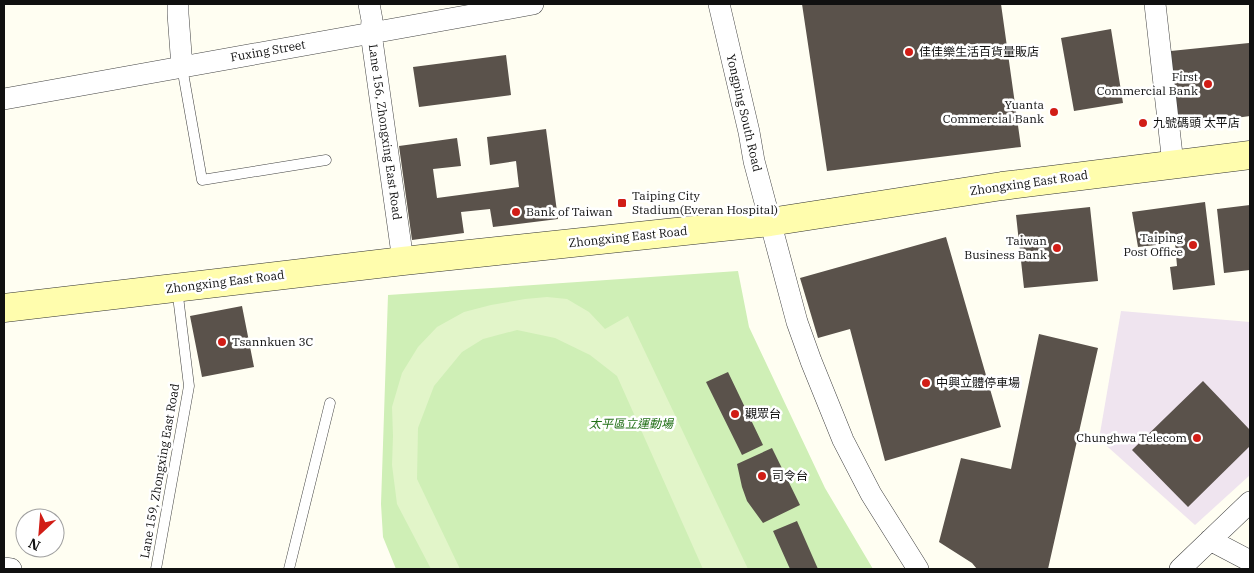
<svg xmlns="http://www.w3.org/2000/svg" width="1254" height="573" viewBox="0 0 1254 573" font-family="'IBM Plex Serif','Noto Sans TC',serif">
  <rect width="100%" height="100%" fill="#fffef2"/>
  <path fill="#efe4ef" d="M1121,311L1250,322V475L1195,525L1099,439Z"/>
  <path fill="#cfefb6" d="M738,271L749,327L825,488L873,569H396L383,537L381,504L388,295Z"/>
  <path fill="#e2f5c9" d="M547,297L567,299L589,312L605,329L628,316L748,569H703L617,376L590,355L555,338L517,330L483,339L462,352L434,386L418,428L417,479L460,569H431L397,504L392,465L393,436L392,407L402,373L418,347L437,327L464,312L491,305L525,299Z"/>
  <path fill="#5a524b" d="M802,4H1001L1021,147L827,171Z
    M1111,29L1123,103L1074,111L1061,38Z
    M1249,43L1250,116L1171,127L1161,52Z
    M506,55L511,95L419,107L413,67Z
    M546,129L558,219L493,227L490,209L461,212L464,233L412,240L399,146L457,138L461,166L433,169L437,198L519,187L516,161L490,165L487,137Z
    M1205,202L1215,285L1173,290L1170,267L1177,266L1175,243L1138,247L1132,212Z
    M1250,205V270L1224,273L1217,209Z
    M1090,207L1098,281L1024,288L1016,215Z
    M946,237L1001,427L885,461L850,329L818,338L800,278Z
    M242,306L254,367L202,377L190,316Z
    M1039,334L1098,348L1048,569H977L972,563L939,542L961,458L1011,469Z
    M728,372L763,445L742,455L706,382Z
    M1203,381L1250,430V446L1188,507L1132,450Z
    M772,448L800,505L763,523L747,501L742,487L737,464Z
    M797,521L818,569H790L773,531Z"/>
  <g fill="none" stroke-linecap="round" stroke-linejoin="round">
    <g stroke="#434343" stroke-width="11">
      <path id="service" d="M182,67L202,180L326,160
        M156,569L189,386L177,288
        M289,569L330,403"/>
    </g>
    <g stroke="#434343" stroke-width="22">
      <path id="minor" d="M178,4V14L182,67
        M369,4L372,20L371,33L403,261
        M719,4L749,132L754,161L797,322L811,361L843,440L871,494L918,569
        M1155,4L1173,164
        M4,99L533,4
        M1210,540L1250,561
        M4,568L11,569
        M1180,569L1250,502"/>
    </g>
    <g stroke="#323232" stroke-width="29">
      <path id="secondary" d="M4,308L403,261L770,222L1002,186L1250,155"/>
    </g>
    <use href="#service" stroke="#fff" stroke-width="10"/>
    <use href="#minor" stroke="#fff" stroke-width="21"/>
    <use href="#secondary" stroke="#fffdad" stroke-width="28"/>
  </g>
  <g fill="#d11d16" stroke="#fff" stroke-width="2">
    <circle cx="909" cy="52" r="5"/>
    <circle cx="1208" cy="84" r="5"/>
    <circle cx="1054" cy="112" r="5"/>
    <circle cx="1143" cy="123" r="5"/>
    <rect x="617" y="198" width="10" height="10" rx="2.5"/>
    <circle cx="516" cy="212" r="5"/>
    <circle cx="1193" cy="245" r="5"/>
    <circle cx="1057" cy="248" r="5"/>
    <circle cx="222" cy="342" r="5"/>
    <circle cx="926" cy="383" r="5"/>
    <circle cx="735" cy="414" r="5"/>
    <circle cx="1197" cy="438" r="5"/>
    <circle cx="762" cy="476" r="5"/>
  </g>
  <g text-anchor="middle" stroke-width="5" stroke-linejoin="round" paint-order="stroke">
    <g font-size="12" fill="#101010" stroke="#fff">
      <text transform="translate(268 51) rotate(-10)" y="4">Fuxing Street</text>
      <text transform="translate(744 113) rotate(77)" y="4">Yongping South Road</text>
      <text transform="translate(385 132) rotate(82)" y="4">Lane 156, Zhongxing East Road</text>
      <text transform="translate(1029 183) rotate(-8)" y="4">Zhongxing East Road</text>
      <text transform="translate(628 237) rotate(-6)" y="4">Zhongxing East Road</text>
      <text transform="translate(225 282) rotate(-7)" y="4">Zhongxing East Road</text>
      <text transform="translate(160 471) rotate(-80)" y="4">Lane 159, Zhongxing East Road</text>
    </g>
    <g font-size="12" fill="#101010" stroke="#fff" text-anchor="start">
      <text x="919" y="56">佳佳樂生活百貨量販店</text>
      <text x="1198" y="81" text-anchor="end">First<tspan x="1198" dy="14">Commercial Bank</tspan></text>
      <text x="1044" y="109" text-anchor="end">Yuanta<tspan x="1044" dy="14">Commercial Bank</tspan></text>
      <text x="1153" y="127">九號碼頭 太平店</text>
      <text x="632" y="200">Taiping City<tspan x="632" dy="14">Stadium(Everan Hospital)</tspan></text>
      <text x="526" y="216">Bank of Taiwan</text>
      <text x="1183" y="242" text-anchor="end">Taiping<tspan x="1183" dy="14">Post Office</tspan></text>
      <text x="1047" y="245" text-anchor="end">Taiwan<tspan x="1047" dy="14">Business Bank</tspan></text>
      <text x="232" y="346">Tsannkuen 3C</text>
      <text x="936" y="387">中興立體停車場</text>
      <text x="745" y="418">觀眾台</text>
      <text x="1187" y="442" text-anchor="end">Chunghwa Telecom</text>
      <text x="772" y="480">司令台</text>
    </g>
    <g font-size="12" font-style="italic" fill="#227017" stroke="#fff">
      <text x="631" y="428">太平區立運動場</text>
    </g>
  </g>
  <rect width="1254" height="573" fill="none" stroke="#101010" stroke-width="10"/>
  <g transform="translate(40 533) rotate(206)"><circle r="24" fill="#ffffff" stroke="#9f9f9f"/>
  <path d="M0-4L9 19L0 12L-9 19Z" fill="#d11d16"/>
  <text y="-8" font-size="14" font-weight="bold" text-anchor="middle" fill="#101010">N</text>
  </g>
</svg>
